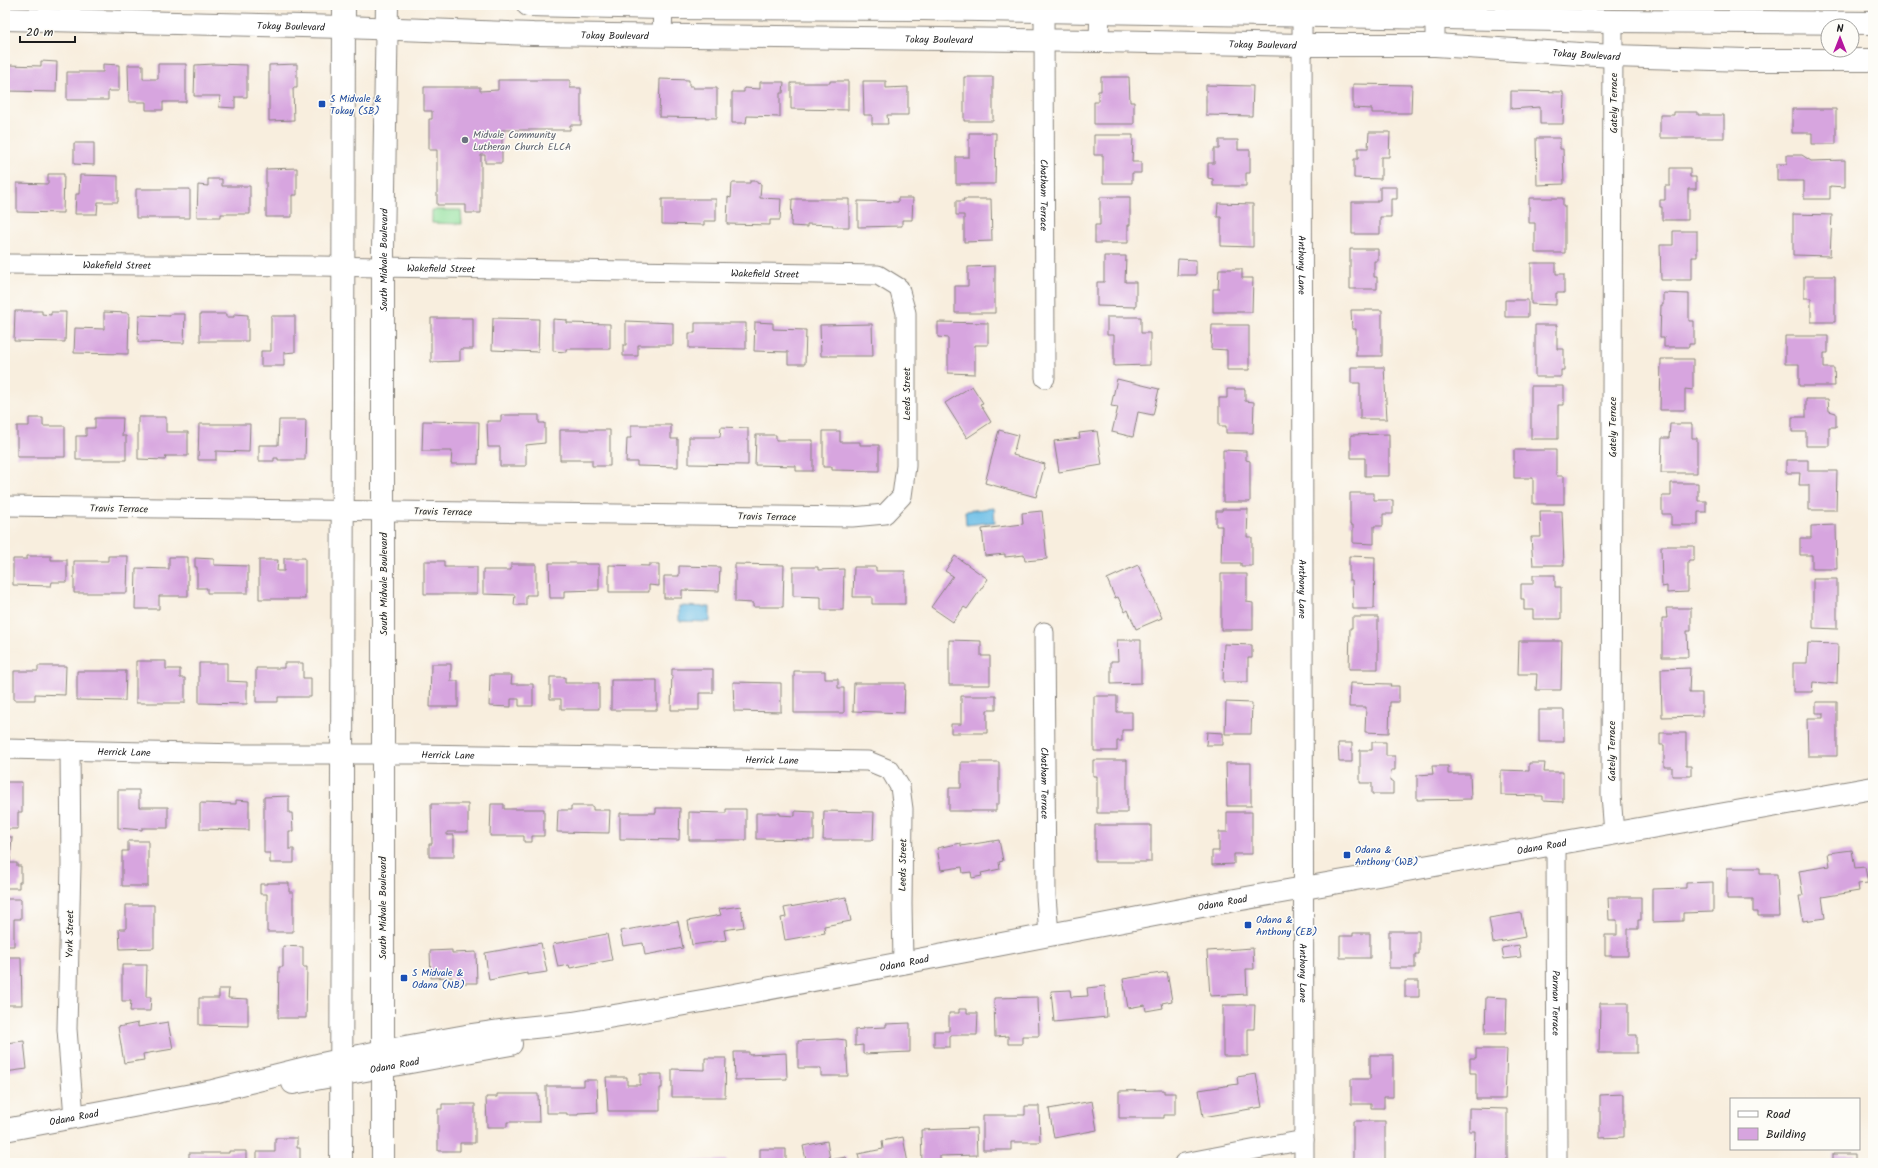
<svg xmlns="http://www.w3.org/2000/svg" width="1878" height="1168" viewBox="0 0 1878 1168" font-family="Kalam,sans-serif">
  <rect width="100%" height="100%" fill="#fdfcf7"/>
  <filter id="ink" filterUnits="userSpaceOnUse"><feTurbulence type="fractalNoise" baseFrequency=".025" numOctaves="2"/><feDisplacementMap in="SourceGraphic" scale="8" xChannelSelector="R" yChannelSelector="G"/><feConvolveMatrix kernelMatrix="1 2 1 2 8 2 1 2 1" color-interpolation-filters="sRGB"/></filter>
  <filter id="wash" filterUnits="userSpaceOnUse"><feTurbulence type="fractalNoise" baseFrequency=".012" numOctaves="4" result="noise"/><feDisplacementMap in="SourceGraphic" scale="16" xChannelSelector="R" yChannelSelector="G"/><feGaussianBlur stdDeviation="0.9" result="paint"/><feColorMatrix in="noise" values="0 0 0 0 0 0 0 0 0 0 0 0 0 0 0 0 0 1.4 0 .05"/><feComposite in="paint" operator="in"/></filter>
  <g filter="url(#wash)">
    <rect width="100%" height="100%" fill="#f8eede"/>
    <path fill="#92e09e" stroke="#577e5d" d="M432,210H461L462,224L432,223Z"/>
    <path fill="#6abde6" stroke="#436c81" d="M994,508L995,522L966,525L965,511Z
      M679,606L710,607V622L679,621Z"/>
    <g id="blocks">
      <path fill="#d7a5df" d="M41,61L57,62L56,92L7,91L8,65L41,66Z
        M103,64L119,65V91H108V100H67V72H103Z
        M158,64H186V102H163V110H146V102H129L128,65H143V79H158Z
        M214,64L247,65V97H235V108L219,107L220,96H194L195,65Z
        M297,64V88H293L294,120L269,121V65Z
        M964,77H993V121H964Z
        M1101,77H1129L1130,102H1134V124H1094V102H1098V91H1101Z
        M660,79L689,80V86H693V88H717V118L659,117Z
        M498,80H570V88H581V125H570V130H502V163H485V155H481V213H466V205H437V150H429V119H432V111H424V87H480V91L498,90Z
        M830,81H848V110L791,109V83H830Z
        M863,81H886V88L908,87V115H887L888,124H872V115H864Z
        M760,82H784L783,93H780V117L747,116L746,123H732V92H744V88L760,89Z
        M1353,84L1412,85L1411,113H1372V109L1353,108Z
        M1206,85L1253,86L1252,116L1206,115Z
        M1511,91L1563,92V95H1564L1563,124H1540V107L1511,109Z
        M1792,109H1836V144H1812V133H1792Z
        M1674,112H1698V115H1724V138H1660V115H1674Z
        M1369,132H1390L1389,157H1381V179L1354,178V159H1358V148H1368Z
        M969,133H996L995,184H956V157H969Z
        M1094,135H1133L1132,162H1141V173H1132V183H1103V155H1094Z
        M1536,138H1560V149H1563L1564,184L1537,185Z
        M1219,140H1238V150H1250V173H1246V186H1213V179L1208,178V163H1214V149H1219Z
        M74,143H94V165L74,164Z
        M1787,155H1802L1811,161L1845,160V187L1830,186V199H1804V181H1777V164H1787Z
        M297,168V195H292V217H266V169Z
        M1670,168H1690V177H1696V189H1688V220H1662V207H1660V200H1665V186H1670Z
        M48,174H64L63,213L17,212V183L48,184Z
        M80,175L118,176V202H98L97,214H75L76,194H79Z
        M208,179H222V186H250V214H221V217H197L198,185L208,186Z
        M750,181H757V183L761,184L760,198L781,199L780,220H770V225L727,224L728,197L731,198L732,183H750Z
        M1380,187H1397V199H1391V217H1380V234H1352V202H1377V200H1380Z
        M136,189H190V218H136Z
        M1100,197H1130V225H1128V243H1095V225H1100Z
        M898,198H913L912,220H902V226L858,227V201L898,202Z
        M1529,198H1563V206H1565V253H1535V223H1529Z
        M662,199H716V221H704V225L662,224Z
        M792,199H849V227H832L833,225L807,224V227L791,226Z
        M963,199H991L992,241L964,242V215H956V201H964Z
        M1218,203L1253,204V247L1221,246V217H1217Z
        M1793,214L1832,215L1830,256L1793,255Z
        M1673,231H1697V257H1692V280H1661L1660,245H1673Z
        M1350,249H1378V261H1374V277H1377V289H1350Z
        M1104,256H1126L1125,282H1136V307L1097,306V282H1104Z
        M1178,259L1196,260V275H1177Z
        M1531,263H1556V274H1564V293H1556V305L1531,304Z
        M995,266V313H955V286H968V267Z
        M1219,269H1242V278H1253L1252,312H1213V289H1218Z
        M1804,276H1835V322H1811V298H1804Z
        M1663,293L1689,294V321H1694V344H1689V347H1664V337H1660L1661,305H1663Z
        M1505,300H1528V317H1505Z
        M1351,310H1382V356H1356V329H1352Z
        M15,311H42V314L51,315V312H66L65,342L14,341Z
        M104,312L129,313L128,354L74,353L75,328L104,329Z
        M5,313H7V345H5Z
        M170,314H185L184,343L138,342L139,315L170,316Z
        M200,314H226V317H234V314L248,315V341H200Z
        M271,316H295V352L284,353V366H261V351H271Z
        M1107,317H1141V333H1150V365L1114,366V335H1107Z
        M431,318H473V349H460V361L431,362Z
        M493,318L539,319L538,352L492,350Z
        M553,319L567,320V323L610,324V349H566V352L553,351Z
        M626,321L673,323V345H638V356H623V345H626Z
        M755,322L773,323V329L806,330L805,364H788V352L754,351Z
        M938,322L988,323V345H975V374L948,373V338L938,337Z
        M695,323H746V349L689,348V333H695Z
        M872,324L873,356H821L820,325Z
        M1212,325H1249V370H1227V350L1211,349Z
        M1535,325H1557V349H1564V370H1561V377H1535Z
        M1785,336H1828V353H1824V368H1834L1835,386H1799V364H1785Z
        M1661,359H1693V390L1685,389V410H1660Z
        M1351,367H1384L1387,419H1360V383H1351Z
        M1117,379L1159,389L1153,415L1138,412L1133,437L1112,432L1118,407L1111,406Z
        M972,386L983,403L980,404L991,422L967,438L945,403Z
        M1531,386H1564V405H1558V439H1531Z
        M1227,389H1245V401L1254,402L1253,433H1226V426H1219V398H1227Z
        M1806,399H1828L1829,411L1836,413V427H1829V446H1806V432H1792V417H1806Z
        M501,415H539V423H545V443L526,445V466H500V447H488L487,421H501Z
        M138,417H166V432H188V456H166L165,460L138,459Z
        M29,418H43V426H65V457H17V426H29Z
        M95,418H123L122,436H126V460H76V436H86V428H95Z
        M279,420H306L305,460H278V458H274V461H259V445H278Z
        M423,421L479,422L478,464H451L452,451H422Z
        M199,424H250L249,452L216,451V460H198Z
        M1670,424H1692V438H1697V473H1661L1662,438H1669Z
        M631,425H671V439H678V467L637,466V462H626L627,438H631Z
        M721,427L748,428V465L689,464V437H720Z
        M560,430H610V466H592V460H560Z
        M999,430L1018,435L1013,455L1045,464L1036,497L985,483Z
        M823,431H840V442H860V445H879V471L832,470V467H823Z
        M1097,431L1102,465L1059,472L1054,441L1080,438L1079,433Z
        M1389,434V476H1365V458H1351V435Z
        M756,435H776V440H813V471H796V466L755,465Z
        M1223,450L1246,451V460L1250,461V502H1223Z
        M1514,450H1556V476H1564V504H1533V478H1514Z
        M1786,460H1808V471H1837L1836,510H1809V485H1799L1800,473H1786Z
        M1671,483H1698V501H1706V512H1698V525H1671V514H1662V496H1671Z
        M1350,493H1374V500H1393V514H1383V526H1374V544L1353,543V525H1350Z
        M1222,509H1248L1247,537H1252V566H1241V563H1221L1222,526H1216V511H1222Z
        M1042,511L1047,559L1025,561L1024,555L1005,557V554L985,556L982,529L1023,524L1022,513Z
        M1540,511H1562L1564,565H1533L1531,537H1541Z
        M1836,525L1837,569H1812V555H1800V538H1811V526Z
        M1661,546H1694V561H1688V592L1667,593V586L1662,587Z
        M27,556H51V560H67V582H52L51,586L13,585V559H27Z
        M108,556H128L127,593H74V561H108Z
        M955,556L988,579L967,609L964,607L953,622L931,607L953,576L945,571Z
        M1349,556L1375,557L1374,609H1353L1352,580H1349Z
        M169,557H188V596H159V609H135L136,568L169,569Z
        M195,558L214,559V565L248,566V593H207V588H197V567H195Z
        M284,558H305V599H259V560H278L277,571H284Z
        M424,561H444V567H477V594H424Z
        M549,563H585V564H599V590L564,591V598H550Z
        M511,564H536V595H526V605H514L515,595L483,594V570H511Z
        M649,564H659V586L649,585V592H609V565L649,566Z
        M735,564L784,565L783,607H753V603L735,602Z
        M1138,565L1162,618L1136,629L1128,610L1125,612L1118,597L1115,598L1107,579Z
        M679,566L720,567L719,591L682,590V598H664V576H679Z
        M793,567H818V570L844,569L843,610H821V597L793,596Z
        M854,567H876V571H905V604H872V597H853Z
        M1221,574H1247V602L1253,603V630H1221Z
        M1533,575H1555V587H1561V619H1533V610H1524V599H1521V584H1533Z
        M1813,579H1837V629L1813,628Z
        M1666,608H1691V631H1687L1688,657H1662V618H1667Z
        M1352,617H1378V669H1349L1350,628H1352Z
        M949,640L981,641V656H990V685H949Z
        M1117,640H1141V683L1111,684V661H1118Z
        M1519,641H1562L1561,690H1536L1537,674H1518Z
        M1808,643L1838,644L1837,684L1813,682L1812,692H1793V663H1807Z
        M1224,644L1252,645V658H1248V682H1223Z
        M136,661H166V669H180V678H185V703H136Z
        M199,663H227V681L247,682V704L199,703Z
        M284,663H303V678H311V697H278V702H256V668H284Z
        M431,664H451V681H458V707H430Z
        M38,666H66L65,695L35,694V700H14V671H38Z
        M1690,668L1689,693H1702V716L1662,717L1661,669Z
        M672,669H713V693H699V710H671Z
        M77,671H126L125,701L77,700Z
        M794,671H825V679H838V688H844V713H794Z
        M490,675H512L511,684H533V706H519V699H511V707L489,706Z
        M550,677H565V683H599V709H561V699H550Z
        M611,680H657V710H611Z
        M733,682L781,683V712L734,711Z
        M854,683H905L904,713L853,711Z
        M1350,683L1391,684L1390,686H1399V702H1390L1389,733L1365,732L1366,707H1349Z
        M961,696H996V710H987V733H951V724H961Z
        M1094,696H1117V712H1132V730H1122V741H1117V751H1094Z
        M1226,702L1252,703L1251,734H1225Z
        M1816,702H1837V756H1808L1807,718H1823V713H1816Z
        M1539,710H1564V742H1539Z
        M1207,732L1223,733V745H1206Z
        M1660,733H1686V766H1691V776H1672V767H1664V745H1660Z
        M1372,742H1386V756H1395V770H1391L1390,781H1393V794H1372V783H1360V750H1372Z
        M1338,743H1352V762H1339Z
        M1093,760H1127V813H1097V776H1093Z
        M961,762H999V804H996V811H949V788H961Z
        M1226,763H1251V806H1227Z
        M1529,763H1545L1544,772H1563V802L1543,801V796L1501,795V770L1529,771Z
        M1432,766H1448V774H1470L1471,799L1417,800V775L1433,774Z
        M5,782H22V812H18V829H5Z
        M118,790H139V807H168V828H142V830L118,828Z
        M289,796V813H292L293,831H289V849H294V863H270V853H264V797Z
        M236,800L249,801V830L200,829V803L236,804Z
        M431,804H468V832H447V835H454V857H429V844H432Z
        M491,804H504V809H544V836H532V842H524V836H490Z
        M571,806H593V810H610L609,833L557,832L558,810H571Z
        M656,808H680L679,840L620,839V813H656Z
        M726,809H746V840H689V812L726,813Z
        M795,811L814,812V840L756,839V813H780V815L795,816Z
        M824,811L874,812L873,840H823Z
        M1227,812H1252V854H1234V864L1212,865V851H1219V832H1227Z
        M1095,825H1151V862H1095Z
        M5,837H12L10,863H17V866H21V882H19V888H6Z
        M999,840L1003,861L999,862L1000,869L981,873L982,876L972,878L971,872L963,873L962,867L941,870L937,848L961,843V846Z
        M128,841H148V886H122V851H128Z
        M1852,850L1855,868L1865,867L1868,883L1858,884L1859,891L1822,897L1825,918L1803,921L1799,896H1803L1799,871L1830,866L1828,853Z
        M1727,868H1760V874H1777L1779,916H1758V912H1753V899H1727Z
        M1713,882V912L1683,913V921L1652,922V889L1686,888V883Z
        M267,883H289V892H293V932H267V894H260V884H267Z
        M846,897L851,921L824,926L825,933L785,940L781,918L786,917L784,908Z
        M1608,897H1641V920H1638V929H1628V956H1605V935H1617V920H1609Z
        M5,899H21V919H14V946H5Z
        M126,905H154V948L120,949L119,929H126Z
        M741,906L744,927L724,930L726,940L692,945L688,921L721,915L719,909Z
        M1521,913L1525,937L1493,943L1489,918Z
        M678,921L683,948L645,955L643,943L623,946L620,931Z
        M1389,931H1419V954H1415V968H1389Z
        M1353,933H1370V958H1340V936H1353Z
        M607,934L612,960L570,968L569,965L558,967L553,944Z
        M541,943L547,972L527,975V973L489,980L485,953Z
        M1519,945L1521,957L1504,959L1502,948Z
        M283,946L303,947V967H307L306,1018H278L279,967H283Z
        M1253,948L1254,969H1246L1247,994L1210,996L1207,951Z
        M452,950V953L476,952L477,983H453L452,977L431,978L430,951Z
        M5,957H21L22,1005H5Z
        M122,965H147L146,997H151L150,1011H130L131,1001H122Z
        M1167,972L1172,1001L1162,1003L1163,1008L1146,1011L1145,1005L1128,1008L1123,979Z
        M1405,981H1419V997H1405Z
        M1105,986L1107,1017L1054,1022L1051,991L1070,990L1071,997L1088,996L1087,988Z
        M219,989H229L228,998L248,999V1026L199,1025V998H219Z
        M1038,997L1039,1036H1022V1044H1008V1036L995,1037L994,998Z
        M1486,997L1507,998L1506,1034H1485Z
        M1600,1003H1628V1035H1637V1053H1599Z
        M1223,1005H1255L1254,1029H1248V1056H1223Z
        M959,1009H967V1013H978L977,1035H950V1047H934V1031H949V1013H959Z
        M168,1022L173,1049L143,1054L144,1060L124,1063L118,1027L138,1023V1027Z
        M910,1023V1052L863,1054V1045L855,1046V1030L863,1029V1028L886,1027V1024Z
        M837,1039L846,1040L848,1076H821V1068H798V1041Z
        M24,1041L27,1069L5,1072V1043Z
        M1476,1049H1507L1505,1099H1476V1073H1470V1058H1476Z
        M734,1052H749V1055L786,1053L787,1079L735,1080Z
        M1370,1055H1393V1097H1384V1108H1371V1104H1351V1079H1370Z
        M705,1058H726L725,1097H672V1069L705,1070Z
        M640,1074H662V1088H660V1111H608L606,1077H627V1085H640Z
        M1256,1074L1262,1107L1203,1117L1199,1090L1238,1084L1237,1077Z
        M584,1080H597L598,1112L578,1113V1115H567V1113H546V1086H584Z
        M1164,1090V1093H1175V1115H1164V1118H1119V1091Z
        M497,1094H538L539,1122H507V1127H487L486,1097H497Z
        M1624,1094V1137L1600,1138V1095Z
        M1092,1101L1097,1130L1054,1138L1049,1109Z
        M442,1104H475V1143H460V1151H438V1109H442Z
        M1025,1106H1039L1040,1142H1011V1150H983V1115H1025Z
        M1469,1108L1507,1109V1163H1474L1475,1131H1469Z
        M1353,1121H1385V1163H1353Z
        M976,1128L977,1155L940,1156V1163H922L921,1130Z
        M903,1137L908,1163H860L858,1154L883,1149L882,1141Z
        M275,1138H297V1148H300V1163H274V1161H272V1163H257V1152H275Z
        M827,1141L830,1160L846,1157L848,1163H793L806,1160L803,1146Z
        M760,1149H786V1163H760Z
        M229,1151H246V1163H189V1153H229Z
        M1833,1154H1855V1163H1833Z
        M727,1160V1163H674V1161Z"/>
    </g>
  </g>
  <g filter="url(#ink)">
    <use href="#blocks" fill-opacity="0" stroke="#8a857d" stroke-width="1"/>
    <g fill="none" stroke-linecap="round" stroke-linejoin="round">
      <g stroke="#8a857d" stroke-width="21">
        <g id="street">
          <path d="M1435,5V45"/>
          <path id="s1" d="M1044,12L1045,378"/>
          <path id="s2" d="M1302,15L1304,1163"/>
          <path d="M70,20L71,5"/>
          <path d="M1613,21L1611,795L1614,833"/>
          <path d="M662,36L663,5"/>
          <path d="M1099,41L1100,5"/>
          <path id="s3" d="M5,264L320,266L878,275L899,288L906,313V466L902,496L885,514L852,517L5,506"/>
          <path id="s4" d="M1044,632L1046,896L1049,935"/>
          <path id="s5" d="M5,749L242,754H414L868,761L890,770L900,787L903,809L902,904L903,963"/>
          <path d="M70,750L71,865L67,1029L74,1117"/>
          <path id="s6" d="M1556,843L1557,1163"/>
          <path d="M1184,1163L1304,1140"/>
        </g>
      </g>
      <g stroke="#8a857d" stroke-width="24">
        <g id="secondary">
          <path d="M528,5L663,8L920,9L1613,21L1873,23"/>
          <path id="s7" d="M5,19L344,27L533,34L1099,41L1303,45H1435L1613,56L1746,60H1873"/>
          <path id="s8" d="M293,1083L511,1044"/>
          <path id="s9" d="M5,1130L213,1091L322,1064L383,1051L466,1036L515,1029L573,1023L708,1000L1207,905L1873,788"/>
          <path d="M341,1163L344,5"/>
          <path id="s10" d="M383,1163V249L387,5"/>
        </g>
      </g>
      <use href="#street" stroke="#fff" stroke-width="19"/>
      <use href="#secondary" stroke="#fff" stroke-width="22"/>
    </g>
  </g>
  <g fill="#1a4fb4" stroke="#fdfcf7" stroke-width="1.5">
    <rect x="318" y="100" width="8" height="8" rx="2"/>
    <rect x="1343" y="851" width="8" height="8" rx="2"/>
    <rect x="1244" y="921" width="8" height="8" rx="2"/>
    <rect x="400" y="974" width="8" height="8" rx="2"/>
  </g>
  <circle fill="#6b7280" stroke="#fdfcf7" stroke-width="1.5" cx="465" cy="140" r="4"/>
  <g text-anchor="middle" stroke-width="3" stroke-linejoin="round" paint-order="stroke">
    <g font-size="10" fill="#1c1c1c" stroke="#fdfcf7">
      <text dy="4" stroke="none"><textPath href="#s7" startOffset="286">Tokay Boulevard</textPath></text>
      <text dy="4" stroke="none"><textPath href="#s7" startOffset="610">Tokay Boulevard</textPath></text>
      <text dy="4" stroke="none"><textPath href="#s7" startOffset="934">Tokay Boulevard</textPath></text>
      <text dy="4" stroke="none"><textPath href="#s7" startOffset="1258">Tokay Boulevard</textPath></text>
      <text dy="4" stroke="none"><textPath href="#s7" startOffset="1582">Tokay Boulevard</textPath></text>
      <text transform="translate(1613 103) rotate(-90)" y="4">Gately Terrace</text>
      <text dy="4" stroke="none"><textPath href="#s1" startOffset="183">Chatham Terrace</textPath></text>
      <text dy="4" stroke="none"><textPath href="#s10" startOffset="903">South Midvale Boulevard</textPath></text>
      <text dy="4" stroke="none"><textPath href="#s3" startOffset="112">Wakefield Street</textPath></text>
      <text dy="4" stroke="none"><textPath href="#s2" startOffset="250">Anthony Lane</textPath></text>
      <text dy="4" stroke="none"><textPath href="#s3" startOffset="436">Wakefield Street</textPath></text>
      <text dy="4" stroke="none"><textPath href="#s3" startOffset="760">Wakefield Street</textPath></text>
      <text transform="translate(906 394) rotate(-90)" y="4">Leeds Street</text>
      <text transform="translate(1612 427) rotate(-90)" y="4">Gately Terrace</text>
      <text transform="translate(119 508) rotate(1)" y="4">Travis Terrace</text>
      <text transform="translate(443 511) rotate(1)" y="4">Travis Terrace</text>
      <text transform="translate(767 516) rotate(1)" y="4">Travis Terrace</text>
      <text transform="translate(383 584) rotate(-90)" y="4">South Midvale Boulevard</text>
      <text dy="4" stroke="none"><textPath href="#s2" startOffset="574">Anthony Lane</textPath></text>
      <text dy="4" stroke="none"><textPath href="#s5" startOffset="119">Herrick Lane</textPath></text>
      <text transform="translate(1611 751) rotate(-90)" y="4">Gately Terrace</text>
      <text dy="4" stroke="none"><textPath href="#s5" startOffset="443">Herrick Lane</textPath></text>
      <text dy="4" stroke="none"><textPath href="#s5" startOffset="767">Herrick Lane</textPath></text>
      <text dy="4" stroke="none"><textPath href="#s4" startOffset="151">Chatham Terrace</textPath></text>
      <text dy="4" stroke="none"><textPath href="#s9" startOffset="1563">Odana Road</textPath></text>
      <text transform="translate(902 865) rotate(-89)" y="4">Leeds Street</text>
      <text dy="4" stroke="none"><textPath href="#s9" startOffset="1239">Odana Road</textPath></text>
      <text transform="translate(382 908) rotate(-90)" y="4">South Midvale Boulevard</text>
      <text transform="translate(69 934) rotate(-89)" y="4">York Street</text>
      <text dy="4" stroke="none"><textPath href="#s9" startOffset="915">Odana Road</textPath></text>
      <text dy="4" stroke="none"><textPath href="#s2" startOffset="958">Anthony Lane</textPath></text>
      <text dy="4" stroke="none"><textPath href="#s6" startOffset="160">Parman Terrace</textPath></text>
      <text dy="4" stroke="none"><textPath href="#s8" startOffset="103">Odana Road</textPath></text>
      <text dy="4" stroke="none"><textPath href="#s9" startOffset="70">Odana Road</textPath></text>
    </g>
    <g font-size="10" fill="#164399" stroke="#fdfcf7" text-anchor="start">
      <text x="330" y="102">S Midvale &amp;<tspan x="330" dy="12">Tokay (SB)</tspan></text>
      <text x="1355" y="853">Odana &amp;<tspan x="1355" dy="12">Anthony (WB)</tspan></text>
      <text x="1256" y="923">Odana &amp;<tspan x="1256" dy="12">Anthony (EB)</tspan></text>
      <text x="412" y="976">S Midvale &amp;<tspan x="412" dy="12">Odana (NB)</tspan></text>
    </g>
    <g font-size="10" fill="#5b616d" stroke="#fdfcf7" text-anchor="start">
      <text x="473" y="138">Midvale Community<tspan x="473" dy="12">Lutheran Church ELCA</tspan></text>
    </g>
  </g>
  <rect width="1878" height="1168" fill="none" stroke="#fdfcf7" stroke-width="20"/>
  <rect x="1730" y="1098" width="130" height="52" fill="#fdfcf7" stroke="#a3a29f"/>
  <rect x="1738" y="1111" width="20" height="6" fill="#ffffff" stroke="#a3a29f"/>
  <text x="1766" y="1118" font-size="12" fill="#1c1c1c">Road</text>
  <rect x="1738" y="1128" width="20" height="12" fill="#d7a5df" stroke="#a3a29f"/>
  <text x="1766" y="1138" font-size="12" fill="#1c1c1c">Building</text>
  <g transform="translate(1840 38)"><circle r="19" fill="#fdfcf7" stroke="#a3a29f"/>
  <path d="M0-3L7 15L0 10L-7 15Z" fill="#b5179e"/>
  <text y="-6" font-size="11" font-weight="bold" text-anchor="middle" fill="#1c1c1c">N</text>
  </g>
  <path d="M20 36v6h55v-6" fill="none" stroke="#1c1c1c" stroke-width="2"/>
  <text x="26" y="36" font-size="12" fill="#1c1c1c" stroke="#fdfcf7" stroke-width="3" paint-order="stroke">20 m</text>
</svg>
